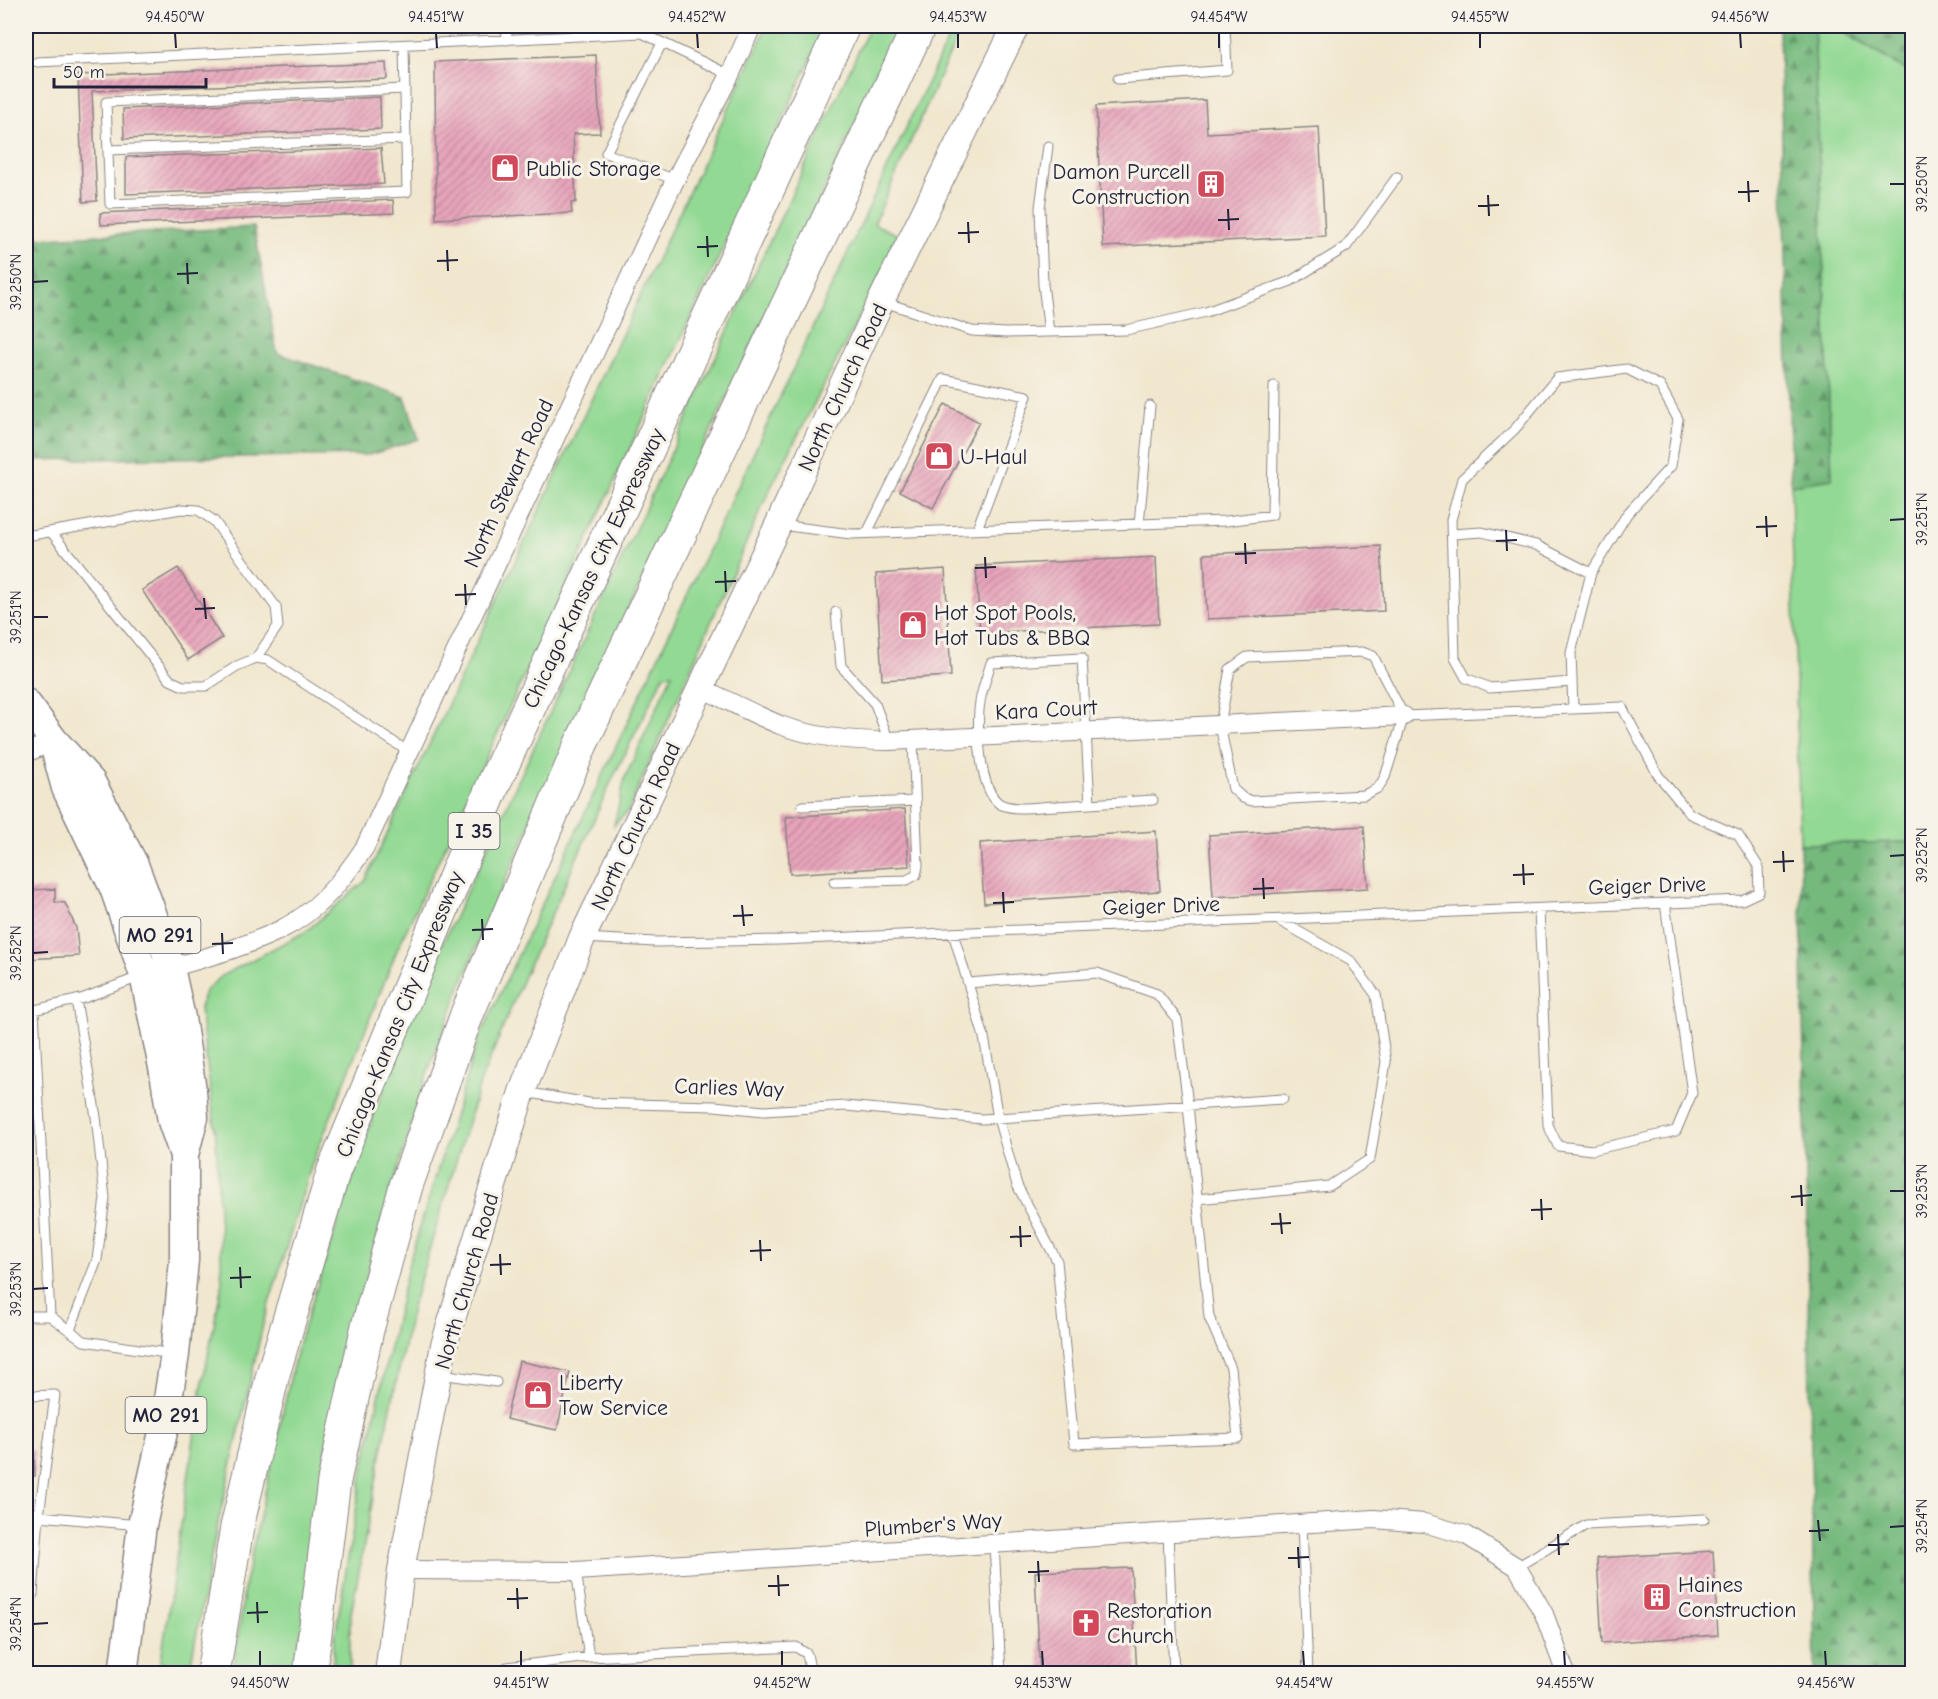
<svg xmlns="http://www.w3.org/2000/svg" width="1938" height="1699" viewBox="0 0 1938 1699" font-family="'Comic Neue',sans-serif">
  <defs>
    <pattern id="forest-firs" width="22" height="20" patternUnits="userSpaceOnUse" patternTransform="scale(1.5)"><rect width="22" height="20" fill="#75b97d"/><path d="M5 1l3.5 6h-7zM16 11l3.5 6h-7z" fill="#609668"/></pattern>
    <pattern id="building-hatch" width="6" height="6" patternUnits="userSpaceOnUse" patternTransform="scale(1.5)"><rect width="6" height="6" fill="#e8a4bb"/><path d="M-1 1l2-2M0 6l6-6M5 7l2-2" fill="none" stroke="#bc8599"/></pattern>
  </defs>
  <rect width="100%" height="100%" fill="#f7f3e8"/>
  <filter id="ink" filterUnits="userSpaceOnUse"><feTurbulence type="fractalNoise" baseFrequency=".0167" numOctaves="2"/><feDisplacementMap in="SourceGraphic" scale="12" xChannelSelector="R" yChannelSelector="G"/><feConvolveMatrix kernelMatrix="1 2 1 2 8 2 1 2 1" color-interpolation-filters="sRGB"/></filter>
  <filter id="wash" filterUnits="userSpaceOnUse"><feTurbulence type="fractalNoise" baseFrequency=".008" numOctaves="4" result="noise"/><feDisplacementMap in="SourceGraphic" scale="24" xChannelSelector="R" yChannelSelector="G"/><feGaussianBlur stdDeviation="1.35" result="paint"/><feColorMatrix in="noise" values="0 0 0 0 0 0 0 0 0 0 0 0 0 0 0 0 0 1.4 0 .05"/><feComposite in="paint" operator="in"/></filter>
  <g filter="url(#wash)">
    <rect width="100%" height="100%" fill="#f1e7ce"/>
    <path fill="#92d993" stroke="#5a7e67" stroke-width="1.5" d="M767,26H826L397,950L312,1164L264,1320L215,1537L189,1673L159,1674L201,1391L222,1284L216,1136L200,1008L205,991L223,975L305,932L365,881Z
      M870,26H901L671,516L484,927L428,1071L379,1231L330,1422L296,1673L233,1674L245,1583L297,1348L367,1133L419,994Z
      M954,26H962L874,224L901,236L768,493L628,811L614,825L625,778L672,674L664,675L610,784L525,974L480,1083L413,1303L380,1460L350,1619V1673L332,1674L335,1636L363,1469L408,1266L477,1043Z
      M1814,26H1833L1912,74V842L1800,844L1791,485L1832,479Z"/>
    <path fill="url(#forest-firs)" stroke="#4c6e5c" stroke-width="1.5" d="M1779,26H1814L1832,479L1791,485Z
      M1833,26H1912V74Z
      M254,227L277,353L405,397L419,439L369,455L26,460V239Z
      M1912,842V1673H1815L1800,844Z"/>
    <g id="blocks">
      <path fill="url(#building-hatch)" d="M596,55L600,133L573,134L576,202L571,203L572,213L436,219L435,62Z
        M386,63L387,79L92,91L97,201L83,202L78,75Z
        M380,97L381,129L124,139L123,109Z
        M1205,100L1207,133L1319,127L1325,236L1103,247L1096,106Z
        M381,148L384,184L126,194V157Z
        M393,200L394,213L101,225L100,213Z
        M945,404L979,422L933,508L900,491Z
        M1381,546L1384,611L1207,619L1204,554Z
        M1156,557L1159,624L980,633L976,566Z
        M178,568L222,638L188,660L142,590Z
        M945,569L951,676L882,680L876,574Z
        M905,809L909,866L790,874L786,817Z
        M1364,826L1368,888L1213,897L1209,835Z
        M1156,831L1160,891L984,903L980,843Z
        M55,889V902L65,903L76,928L79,956L26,959V890Z
        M519,1361L570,1372L557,1430L506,1419Z
        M26,1450H34L35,1476L26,1477Z
        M1713,1551L1718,1635L1602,1643L1597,1558Z
        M1131,1568L1137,1674H1040L1035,1572Z"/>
    </g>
  </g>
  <g filter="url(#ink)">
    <use href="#blocks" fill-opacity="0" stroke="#8a8484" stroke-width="1.5"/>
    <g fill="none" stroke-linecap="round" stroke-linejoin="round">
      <g stroke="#8a8484" stroke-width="11">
        <path id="service" d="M506,26L507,40
          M662,43L606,153L675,180
          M404,45L407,192L110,204L106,102L405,89
          M37,62L642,33L730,75
          M1118,79L1227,70L1225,26
          M1048,146L1040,208L1043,284L1049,332
          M108,150L406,139
          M884,302L972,331L1006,333L1126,330L1206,312L1291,281L1346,247L1397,177
          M1139,524L1150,406
          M780,525L851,534L1226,521L1272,515L1274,386
          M51,532L170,680L183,686H206L237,666L256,658L268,660L409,752
          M867,533L943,379L1027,396L977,529
          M1452,534L1482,532L1536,545L1591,573
          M26,536L181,509L198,510L214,521L276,607L278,626L256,658
          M836,612L841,666L875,704L889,741
          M1362,652L1373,656L1404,716L1385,777L1378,788L1364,795L1252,801L1243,798L1233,789L1220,725L1230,669L1247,657Z
          M1572,682L1490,688L1466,678L1455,658L1451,520L1462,479L1515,429L1557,378L1627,369L1660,386L1678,419L1671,466L1627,514L1591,573L1571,653L1573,709
          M1090,804L1082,658L991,663C987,676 982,689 980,702C976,725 979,795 1002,805C1018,811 1040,806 1057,806C1089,804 1121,802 1153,800
          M802,806L916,801
          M834,882L907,880L916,875L918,866L913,740
          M1539,909L1548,1125L1558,1146L1592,1150L1676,1131L1692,1093L1665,903
          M953,933L984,1037L998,1118L1017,1185L1057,1261L1074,1444L1238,1438L1231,1368L1209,1317L1188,1105L1177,1019L1157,994L1097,973L968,983
          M584,938L655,942L780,940L1742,900L1759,892L1758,866L1738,835L1690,814L1658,775L1622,707L1404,716
          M34,1011L50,1316
          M26,1012L84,998L142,976
          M524,1092L589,1103L714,1106L764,1111L846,1106L982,1119L1283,1099
          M1197,1199L1329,1186L1370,1159L1386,1062L1376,995L1351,961L1278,920
          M26,1316H50L84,1341L173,1354
          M70,1330L97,1260L105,1198L96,1117L76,1000
          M441,1374L496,1382
          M26,1396L55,1395L39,1516L33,1594L26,1611
          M26,1510L39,1516L140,1525
          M1302,1524L1308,1674
          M1168,1533L1174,1674
          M994,1544L1001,1674
          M1517,1567L1586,1525L1704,1519
          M576,1571L589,1657
          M500,1674L507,1667L589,1657L796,1647L807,1654L811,1674"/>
      </g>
      <g stroke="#8a8484" stroke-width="20">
        <path id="minor" d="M701,688C727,700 753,714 780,725C815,738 853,741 889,741L1404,716
          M26,753L54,741
          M170,968C207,957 245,947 280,930C317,912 343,880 365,847L675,180L730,75L752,26
          M401,1570L576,1571L1374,1519L1424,1523L1466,1535L1517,1567L1544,1614L1566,1674"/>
      </g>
      <g stroke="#8a8484" stroke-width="28">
        <path id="secondary" d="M388,1674L401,1570L444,1345L522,1092L582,938L778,525L881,301L1016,26"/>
      </g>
      <g stroke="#8a8484" stroke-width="31">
        <path id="primary" d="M26,703L54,741L91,782L134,865L166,951L170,968L181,1018L192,1090L194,1117L184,1155V1260L175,1354L163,1432L142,1525L123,1674
          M54,744L66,788L114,888L144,975L164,1072L172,1121L184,1155"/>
      </g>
      <g stroke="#8a8484" stroke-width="35">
        <path id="motorway" d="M213,1674L237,1527L273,1374L334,1170L495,781L843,26
          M310,1674L334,1481L367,1330L406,1186L467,1014L581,744L919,26"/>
      </g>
      <use href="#service" stroke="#fff" stroke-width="9"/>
      <use href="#minor" stroke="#fff" stroke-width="18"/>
      <use href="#secondary" stroke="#fff" stroke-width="26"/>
      <use href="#primary" stroke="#fff" stroke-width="28"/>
      <use href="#motorway" stroke="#fff" stroke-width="33"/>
    </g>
  </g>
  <path fill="none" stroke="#22223b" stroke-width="2" d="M175,33L176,48M436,33L437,48M697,33L698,48M958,33V48M1219,33V48M1480,33V48M1740,33L1741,48M1748,181L1749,202M1890,184H1905M1738,192L1759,191M1488,195L1489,216M1478,206L1499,205M1228,209L1229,230M1218,220L1239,219M968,222L969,243M958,233L979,232M707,236L708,257M697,247L718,246M447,250L448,271M437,261L458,260M187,263L188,284M177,274L198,273M33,282L48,281M1766,516L1767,537M1890,520L1905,519M1756,527L1777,526M1506,530L1507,551M1496,541L1517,540M1245,543L1246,564M1235,554L1256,553M985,557L986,578M975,568L996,567M725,571L726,592M715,582L736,581M465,584L466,605M455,595L476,594M204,598L206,619M195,609L215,608M33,617H48M1783,851L1784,872M1890,856L1905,855M1773,862L1794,861M1523,864L1524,885M1513,875L1534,874M1263,878L1264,899M1253,889L1274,888M1003,892L1004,913M993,903L1014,902M742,905L744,926M733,916L753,915M482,919L483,940M472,930L493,929M222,933L223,954M212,944L233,943M33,953L48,952M1801,1185L1802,1206M1890,1191H1905M1791,1197L1812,1195M1541,1199L1542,1220M1531,1210L1552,1209M1280,1213L1282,1234M1271,1224L1291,1223M1020,1226L1021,1247M1010,1237L1031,1236M760,1240L761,1261M750,1251L771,1250M500,1254L501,1275M490,1265L511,1264M240,1267L241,1288M230,1278L251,1277M33,1289L48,1288M1818,1520L1820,1541M1890,1527L1905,1526M1809,1531L1829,1530M1558,1534L1559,1555M1548,1545L1569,1544M1298,1547L1299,1568M1288,1558L1309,1557M1038,1561L1039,1582M1028,1572L1049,1571M778,1575L779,1596M768,1586L789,1585M517,1588L518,1609M507,1599L528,1598M257,1602L258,1623M247,1613L268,1612M33,1624L48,1623M260,1651V1666M521,1651V1666M782,1651V1666M1042,1651L1043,1666M1303,1651L1304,1666M1564,1651L1565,1666M1825,1651L1826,1666"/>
  <defs>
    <g id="shop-square" transform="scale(1.5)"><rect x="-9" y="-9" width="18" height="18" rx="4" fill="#d1495b" stroke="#f7f3e8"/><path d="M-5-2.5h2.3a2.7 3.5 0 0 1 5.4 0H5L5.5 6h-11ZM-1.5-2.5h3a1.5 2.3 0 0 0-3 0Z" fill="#fff"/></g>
    <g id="building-square" transform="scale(1.5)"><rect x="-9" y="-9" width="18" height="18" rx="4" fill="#d1495b" stroke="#f7f3e8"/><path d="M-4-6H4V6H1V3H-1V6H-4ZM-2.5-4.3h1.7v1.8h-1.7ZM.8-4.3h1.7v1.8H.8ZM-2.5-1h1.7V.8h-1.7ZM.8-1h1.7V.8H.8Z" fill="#fff"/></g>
    <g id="church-square" transform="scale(1.5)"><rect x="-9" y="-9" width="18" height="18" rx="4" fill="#d1495b" stroke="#f7f3e8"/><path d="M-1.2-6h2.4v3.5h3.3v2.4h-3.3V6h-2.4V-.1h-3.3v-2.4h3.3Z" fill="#fff"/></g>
  </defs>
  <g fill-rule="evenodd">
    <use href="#shop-square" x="505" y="168"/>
    <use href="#building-square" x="1211" y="184"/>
    <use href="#shop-square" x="939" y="456"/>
    <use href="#shop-square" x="913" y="625"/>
    <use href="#shop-square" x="538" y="1395"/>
    <use href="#building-square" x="1657" y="1597"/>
    <use href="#church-square" x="1086" y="1623"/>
  </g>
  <g text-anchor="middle" stroke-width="6" stroke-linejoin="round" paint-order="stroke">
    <g fill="#f7f3e8" stroke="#62616f" stroke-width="1.5">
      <rect x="448.5" y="813" width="51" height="36" rx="4.5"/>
      <rect x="119.5" y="917" width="81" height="36" rx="4.5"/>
      <rect x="125.5" y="1397" width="81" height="36" rx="4.5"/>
    </g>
    <g font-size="21" font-weight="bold" fill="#22223b">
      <text x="474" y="838">I 35</text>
      <text x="160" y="942">MO 291</text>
      <text x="166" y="1422">MO 291</text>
    </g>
    <g font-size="22" fill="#22223b" stroke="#f7f3e8" text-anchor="start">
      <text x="526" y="176">Public Storage</text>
      <text x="1190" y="179" text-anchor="end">Damon Purcell<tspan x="1190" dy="25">Construction</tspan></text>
      <text x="960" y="464">U-Haul</text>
      <text x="934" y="620">Hot Spot Pools,<tspan x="934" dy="25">Hot Tubs &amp; BBQ</tspan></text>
      <text x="559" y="1390">Liberty<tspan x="559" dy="25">Tow Service</tspan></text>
      <text x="1678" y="1592">Haines<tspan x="1678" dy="25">Construction</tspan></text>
      <text x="1107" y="1618">Restoration<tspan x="1107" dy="25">Church</tspan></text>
    </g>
    <g font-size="22" fill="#22223b" stroke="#f7f3e8">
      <text transform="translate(842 387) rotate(-65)" y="8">North Church Road</text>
      <text transform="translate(508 483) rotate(-65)" y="8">North Stewart Road</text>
      <text transform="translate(593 568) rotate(-65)" y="8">Chicago-Kansas City Expressway</text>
      <text transform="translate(1046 709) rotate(-3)" y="8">Kara Court</text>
      <text transform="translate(635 826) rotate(-65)" y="8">North Church Road</text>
      <text transform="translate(1647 885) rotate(-2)" y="8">Geiger Drive</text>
      <text transform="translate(1161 905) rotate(-2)" y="8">Geiger Drive</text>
      <text transform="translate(399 1014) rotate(-68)" y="8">Chicago-Kansas City Expressway</text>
      <text transform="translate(729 1087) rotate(2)" y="8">Carlies Way</text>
      <text transform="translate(466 1281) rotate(-74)" y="8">North Church Road</text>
      <text transform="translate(933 1524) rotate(-4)" y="8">Plumber's Way</text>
    </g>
  </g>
  <rect width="1938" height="1699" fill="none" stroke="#f7f3e8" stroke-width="66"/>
  <path d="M54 78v9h152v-9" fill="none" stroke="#22223b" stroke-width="3"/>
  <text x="63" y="78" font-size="18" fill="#22223b" stroke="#f7f3e8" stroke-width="4.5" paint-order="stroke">50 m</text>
  <rect x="33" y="33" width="1872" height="1633" fill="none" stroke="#22223b" stroke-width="2"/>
  <g font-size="15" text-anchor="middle" fill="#22223b">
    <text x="175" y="22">94.450°W</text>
    <text x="436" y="22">94.451°W</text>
    <text x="697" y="22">94.452°W</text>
    <text x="958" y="22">94.453°W</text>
    <text x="1219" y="22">94.454°W</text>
    <text x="1480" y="22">94.455°W</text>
    <text x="1740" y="22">94.456°W</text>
    <text transform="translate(1922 184) rotate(-90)" y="5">39.250°N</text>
    <text transform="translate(16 282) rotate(-90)" y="5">39.250°N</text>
    <text transform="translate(1922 519) rotate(-90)" y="5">39.251°N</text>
    <text transform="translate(16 617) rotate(-90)" y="5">39.251°N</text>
    <text transform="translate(1922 855) rotate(-90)" y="5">39.252°N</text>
    <text transform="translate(16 953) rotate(-90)" y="5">39.252°N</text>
    <text transform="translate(1922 1191) rotate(-90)" y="5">39.253°N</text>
    <text transform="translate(16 1289) rotate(-90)" y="5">39.253°N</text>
    <text transform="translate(1922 1526) rotate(-90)" y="5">39.254°N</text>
    <text transform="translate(16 1624) rotate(-90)" y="5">39.254°N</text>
    <text x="260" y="1688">94.450°W</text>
    <text x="521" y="1688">94.451°W</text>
    <text x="782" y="1688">94.452°W</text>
    <text x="1043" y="1688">94.453°W</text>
    <text x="1304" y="1688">94.454°W</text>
    <text x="1565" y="1688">94.455°W</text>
    <text x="1826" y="1688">94.456°W</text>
  </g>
</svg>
